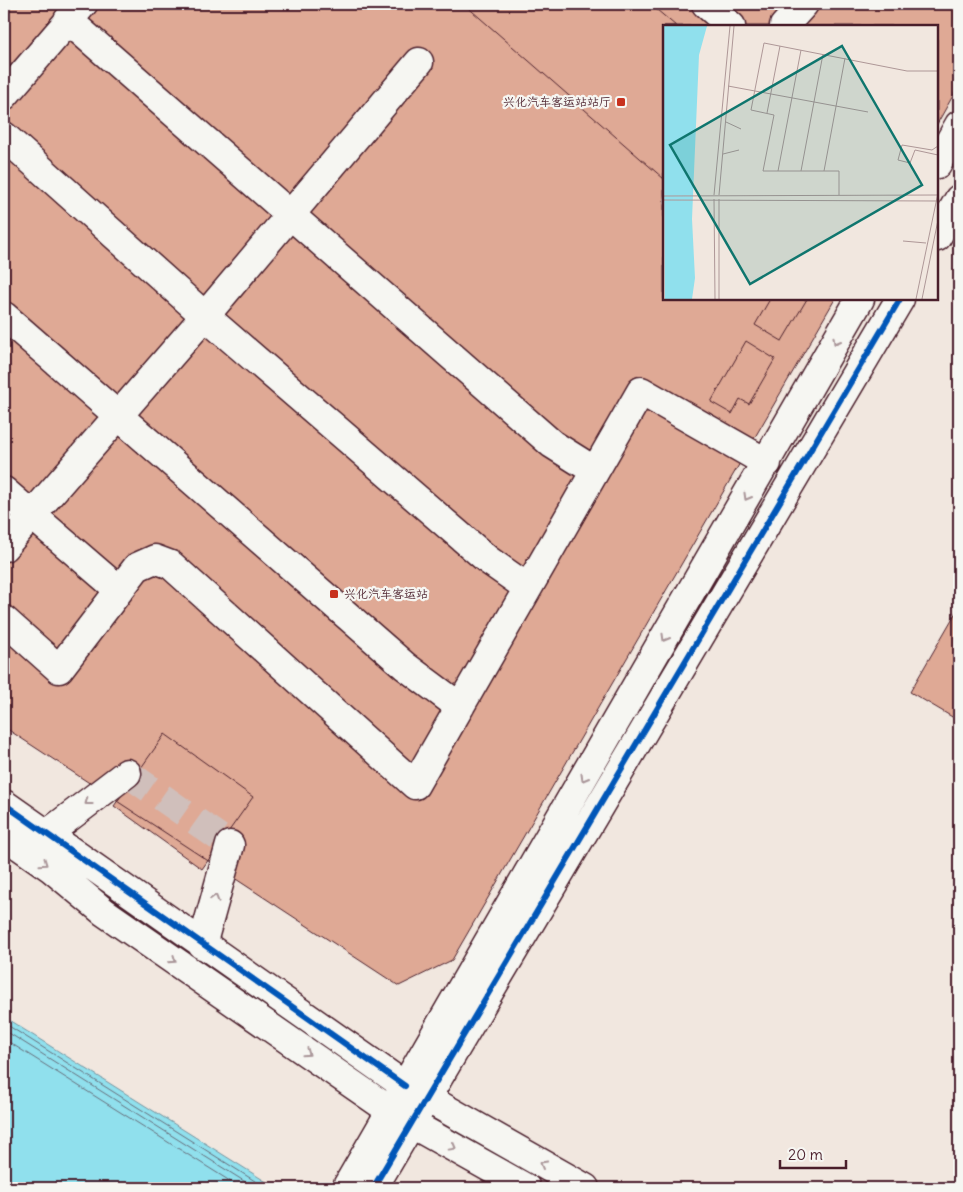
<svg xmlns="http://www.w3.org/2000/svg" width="963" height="1192" viewBox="0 0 963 1192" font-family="Delius,'LXGW WenKai TC',sans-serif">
  <rect width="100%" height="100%" fill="#f1e7df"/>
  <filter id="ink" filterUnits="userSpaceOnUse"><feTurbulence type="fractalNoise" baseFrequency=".02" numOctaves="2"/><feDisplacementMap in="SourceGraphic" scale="10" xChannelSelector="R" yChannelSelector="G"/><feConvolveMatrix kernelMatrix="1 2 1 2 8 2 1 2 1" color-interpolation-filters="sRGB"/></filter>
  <g filter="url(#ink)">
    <path fill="#90e0ed" stroke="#74939f" d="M4,1017L276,1188H4Z"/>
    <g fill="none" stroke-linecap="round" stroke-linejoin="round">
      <path stroke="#666c79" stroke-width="1" d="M4,1023L266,1188
        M4,1030L255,1188
        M4,1039L241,1188"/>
    </g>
    <path fill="#dfa995" stroke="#4a1f2b" d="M4,4H959V85L937,124V26H664V299H835L452,960L399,986L4,727Z
      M464,4H650L676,26H664V179Z
      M770,299H807L782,341L755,325Z
      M746,341L775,359L749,404L740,399L732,414L711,402Z
      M959,607V721L910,692Z
      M165,734L253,797L202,869L114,806Z"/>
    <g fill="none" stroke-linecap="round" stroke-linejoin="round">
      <path stroke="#d0bfbb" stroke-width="28" stroke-dasharray="28 14" stroke-linecap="butt" d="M127,773L230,845"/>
      <g stroke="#4a1f2b" stroke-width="31">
        <path id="minor" d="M706,4L731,26
          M68,20L552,444L595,471
          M784,26L804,4
          M4,96L83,4
          M4,136L205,316L488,560L528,588
          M937,164L959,125
          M937,237L959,199
          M4,316L405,666L460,707
          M4,491L119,590
          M4,547L205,316L419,62
          M4,620L59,669L137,567L155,559L171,565L415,785L641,391L767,463
          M4,804L405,1086
          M47,834L127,773
          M4,835L51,868L104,912L391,1111
          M202,945L230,845
          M425,1097L585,1188
          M410,1123L526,1188
          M346,1188L860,299
          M373,1188L900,299"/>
      </g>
      <use href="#minor" stroke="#f6f6f2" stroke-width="28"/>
      <g stroke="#f6f6f2" stroke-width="9">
        <path id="cycleway" d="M4,804L405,1086
          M373,1188L900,299"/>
      </g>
      <use href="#cycleway" stroke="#0057b8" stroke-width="6"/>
    </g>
    <defs><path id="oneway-chevron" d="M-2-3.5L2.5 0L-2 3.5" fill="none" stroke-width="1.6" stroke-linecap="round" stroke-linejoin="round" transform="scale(1.25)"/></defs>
    <g stroke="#a99598">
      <use href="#oneway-chevron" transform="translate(836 341) rotate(120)"/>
      <use href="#oneway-chevron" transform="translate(747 497) rotate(120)"/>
      <use href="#oneway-chevron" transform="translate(665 638) rotate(120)"/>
      <use href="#oneway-chevron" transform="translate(584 778) rotate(120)"/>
      <use href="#oneway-chevron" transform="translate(88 802) rotate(143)"/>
      <use href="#oneway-chevron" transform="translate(44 863) rotate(35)"/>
      <use href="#oneway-chevron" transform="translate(215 898) rotate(-74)"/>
      <use href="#oneway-chevron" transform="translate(173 960) rotate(35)"/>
      <use href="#oneway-chevron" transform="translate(307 1053) rotate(35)"/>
      <use href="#oneway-chevron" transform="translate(453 1147) rotate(29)"/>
      <use href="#oneway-chevron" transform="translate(543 1164) rotate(-150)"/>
    </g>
  </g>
  <g fill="#c8321e" stroke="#f6f6f2" stroke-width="2">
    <rect x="616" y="97" width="10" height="10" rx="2.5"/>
    <rect x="329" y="589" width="10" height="10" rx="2.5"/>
  </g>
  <g text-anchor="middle" stroke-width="4.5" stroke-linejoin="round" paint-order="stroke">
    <g font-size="12" fill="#4a1f2b" stroke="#f6f6f2" text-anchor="end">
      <text x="611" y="106">兴化汽车客运站站厅</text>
      <text x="344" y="598" text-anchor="start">兴化汽车客运站</text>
    </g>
  </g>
  <g transform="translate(663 25)">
    <rect width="275" height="275" fill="#f1e7df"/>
    <path d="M0,1H44L36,30L29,194L32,253L29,274H2Z" fill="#90e0ed"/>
    <path fill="none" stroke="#ae9797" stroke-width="1" d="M65,61L205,87M104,88L117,21M63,97L78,104M275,121L269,125L239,120L235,135L247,138L252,125L275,130M60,129L76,125M115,146L138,25M138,146L160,29M161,146L182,33M51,170L67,1M56,170L71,1M176,170V146H100L111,90L88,85L101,18L244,46H275M0,171L275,170M51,174L52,274M0,175L275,176M240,216L263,218M56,274V174M253,274L275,168M259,274L275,195"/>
    <path fill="#0f766e" fill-opacity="0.15" stroke="#0f766e" stroke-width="2.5" d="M179,21L259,160L87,259L7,120Z"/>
    <rect width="275" height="275" fill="none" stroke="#4a1f2b" stroke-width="2.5"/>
  </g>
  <rect width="963" height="1192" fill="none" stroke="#f6f6f2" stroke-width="20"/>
  <rect x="10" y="10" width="943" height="1172" fill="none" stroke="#4a1f2b" stroke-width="2" filter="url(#ink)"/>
  <path d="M780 1160v8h66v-8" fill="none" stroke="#4a1f2b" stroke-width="2.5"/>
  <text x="788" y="1160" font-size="15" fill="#4a1f2b" stroke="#f6f6f2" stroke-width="4" paint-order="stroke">20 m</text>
</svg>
